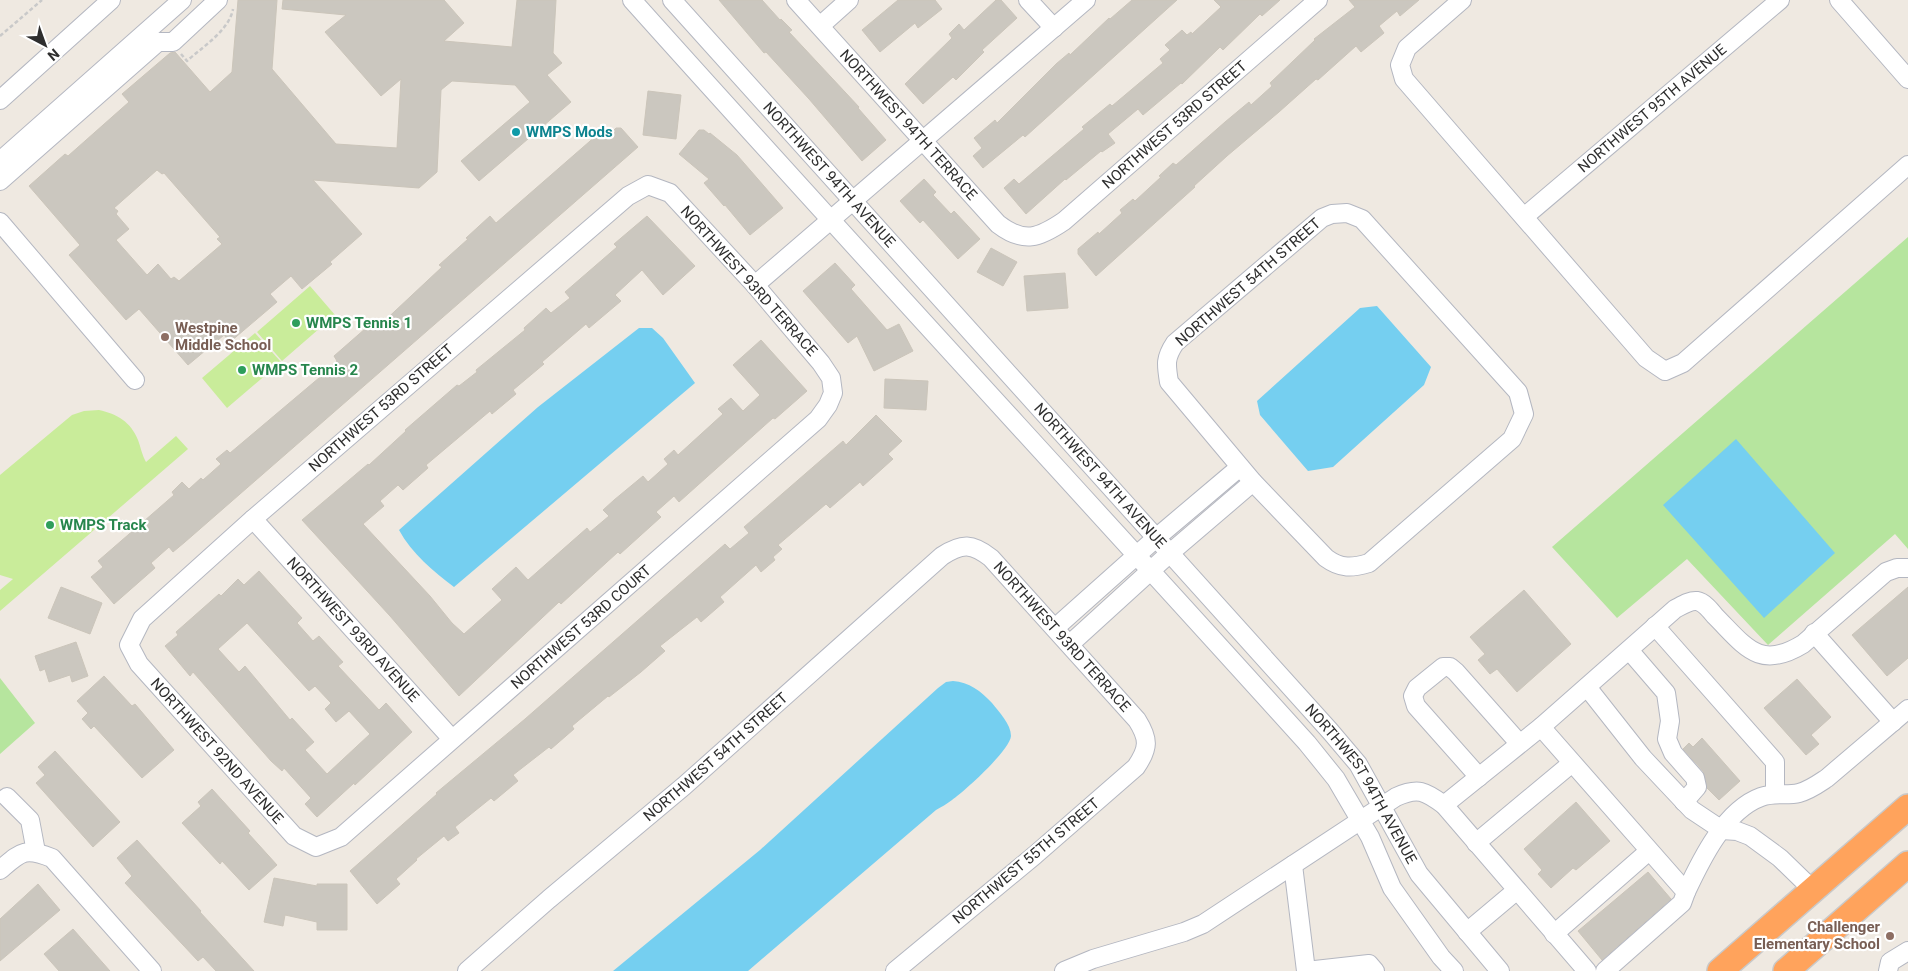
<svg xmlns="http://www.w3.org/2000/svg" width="1908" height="971" viewBox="0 0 1908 971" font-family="Roboto,sans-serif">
  <rect width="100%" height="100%" fill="#efe9e1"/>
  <path fill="#b6e59e" d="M1908,237V549L1895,534L1768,645L1687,559L1617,618L1552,547Z
    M0,678L35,723L0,754Z"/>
  <path fill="#c9ec9a" d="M310,286L335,315L282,361L257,332Z
    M255,333L281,362L227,408L202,378Z
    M99,410C117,414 131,422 138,440C141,448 142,455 146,462L176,436L188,449L0,611V590L13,579L0,575V475L72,415L84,411Z"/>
  <path fill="#75cff0" d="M1377,306L1431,367L1424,385L1333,467L1308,471L1260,415L1257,401L1360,308Z
    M639,328H652L663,338L695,383L454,587C433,571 412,554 399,530L538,407Z
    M1736,439L1835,553L1764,618L1663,505Z
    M953,681C969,682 981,691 992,703C999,712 1011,724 1011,736C1010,750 965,791 952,800C947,804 941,807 936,810L748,971H613L760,850L938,688L946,682Z"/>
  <path fill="#cbc7bf" stroke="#cbc5ba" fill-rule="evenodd" d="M238,0H277L272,69L336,144L397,148L401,79L381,96L325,32L346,15L282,9L283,0H444L464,23L444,41L512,47L517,0H556L553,53L562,63L547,75L571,102L479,181L461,161L530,102L515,85L452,81L441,90L437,172L419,188L313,180L362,234L330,262L332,264L302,289L291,276L270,294L277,302L230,342L224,335L188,365L139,309L126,320L69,255L80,245L29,186L65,154L68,156L129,102L122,94L170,53L175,52L210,92L232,72ZM157,170L162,174L164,173L220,237L217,239L222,244L179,281L174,277L171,279L158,264L147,275L116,240L129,229L116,214L118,211L114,208Z
    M719,0H762L780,20L781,19L792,30L789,32L859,107L858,108L886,140L862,161L809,99L766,52L764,53Z
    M898,0H935L942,9L918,28L915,23L880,52L862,30Z
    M996,0H1001L1017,18L982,50L984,52L956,80L953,77L923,104L905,84L952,38L949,34L959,24L964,30Z
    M1132,0H1177L1025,137L1023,135L983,168L973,156L982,148L974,138L995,120L997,123L1056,64L1069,53L1070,55L1109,18L1110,19Z
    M1214,0H1280L1262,16L1260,14L1223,50L1220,47L1182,84L1181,83L1143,115L1138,109L1108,134L1115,143L1102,152L1101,151L1066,180L1065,179L1026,214L1004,188L1014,179L1019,184L1084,129L1082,127L1110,104L1112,106L1163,63L1160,59L1170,50L1165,45L1182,30L1187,35L1191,32L1192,34L1221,7Z
    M1349,0H1419L1400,16L1397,11L1379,26L1384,33L1361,52L1356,46L1318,80L1316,79L1279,112L1227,156L1194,186L1195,187L1096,276L1078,254V249L1098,232L1099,234L1122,213L1120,210L1133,199L1135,201L1161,177L1159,176L1173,163L1176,165L1225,122L1249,102L1251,105L1272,86L1270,83L1315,40L1314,39L1355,7Z
    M648,91L681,95L676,139L643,135Z
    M605,128L610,134L616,128H621L638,147L185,542L173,552L169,547L151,563L155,568L114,604L91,577L103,567L98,561L174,495L172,492L182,482L189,489L201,478L203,480L221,464L216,459L227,450L230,453L326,372V371L337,361L334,356L374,321L379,326L442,267L439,265L468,239L466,238L490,216L496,223Z
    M699,130H704L709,134L710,133L737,155L783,208L750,235L725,205L724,206L704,183L709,179L679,154Z
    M924,179L936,192L933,195L951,214L954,211L980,239L958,259L923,220L920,223L900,201Z
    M647,216L695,266L663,295L642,270L615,295L621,301L589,328L586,324L542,362L544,364L513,390L516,394L492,414L490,411L426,465L428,468L403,490L398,485L380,501L384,506L363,524L430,596L452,623L464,634L502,600L492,589L516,567L528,580L587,528L590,532L609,516L603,510L614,500L643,476L648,482L668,464L664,459L674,450L678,455L723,414L718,409L731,398L743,411L760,395L733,365L761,340L807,391L775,419L773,418L679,502L674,496L656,512L661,517L620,554L618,552L561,604L559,602L459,696L390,616L302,520L368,464L369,465L406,431L405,430L457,385L459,386L477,372L476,370L525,330L524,328L546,308L551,313L570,298L565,292L617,247L614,244Z
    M991,248L1017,262L1003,286L977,272Z
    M835,263L855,285L851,289L887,330L899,324L913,351L874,371L857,336L848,343L829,321L803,291Z
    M1065,273L1068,308L1027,311L1024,276Z
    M885,379L928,381L926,410L884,408Z
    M876,415L902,441L888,454L893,459L863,486L860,482L830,508L826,504L778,545L782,549L773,557L775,560L761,572L756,565L720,597L724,602L701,622L697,617L660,646L665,651L641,672L609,697L608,696L572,726L574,729L551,749L549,747L513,775L518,781L494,801L491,798L455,827L459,833L448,841L444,836L416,859L417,860L396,879L400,884L377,904L350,871L437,794L436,793L525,719L725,544L730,549L749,533L744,527L843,441L846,445Z
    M259,571L302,618L297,623L313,641L319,636L343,662L338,666L379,710L386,703L412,732L355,785L354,783L317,817L305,804L311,798L284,768L282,771L271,761L193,672L190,676L165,646L178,635L176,632L219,594L221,596L238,579L244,585ZM247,623L309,691L315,686L331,703L325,709L336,722L349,711L370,734L327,774L305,750L314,742L292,718L290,720L245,666L239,672L218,649Z
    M61,587L102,603L90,634L48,618Z
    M1908,587V658L1887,676L1852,635Z
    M1524,590L1571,644L1517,692L1497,669L1490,674L1478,660L1485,654L1470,637Z
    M76,642L88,676L72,682L70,675L49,682L45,669L40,671L35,656Z
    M104,676L132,706L135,704L174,750L142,778L94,726L91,729L82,719L88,713L77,701Z
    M1797,679L1831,717L1811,735L1819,744L1806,755L1764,708Z
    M1702,738L1740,781L1719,800L1707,788L1703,771L1683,749L1689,743L1693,747Z
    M55,751L120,822L93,847L36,783L45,775L38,767Z
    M212,789L250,831L248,833L277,865L249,890L222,861L220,864L182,823L201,806L198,802Z
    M1576,802L1610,841L1576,870L1573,868L1551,888L1538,874L1542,870L1524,849Z
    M137,840L201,911L200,912L254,971H216L203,957L198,961L125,883L132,876L117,858Z
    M1648,872L1671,899L1602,960L1578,931Z
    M274,878L317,886V884H347V930H317V922L285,915L283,926L264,922Z
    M38,884L60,910L0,961V919Z
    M73,929L95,954L110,971H59L44,954Z"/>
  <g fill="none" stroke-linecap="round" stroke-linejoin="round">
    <g stroke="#b4b7c1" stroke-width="20">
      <g id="minor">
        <path d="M632,0C855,249 1083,495 1307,743L1336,779L1370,837L1392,888L1441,957L1454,971"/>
        <path id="s1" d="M672,0L1330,731L1358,764L1419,874L1500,971"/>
        <path id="s2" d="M796,0L998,224C1024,244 1039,238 1064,221L1318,0"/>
        <path d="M1028,0L1054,28"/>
        <path d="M1462,0L1407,48L1400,65L1404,79L1646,358L1665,371L1683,363L1908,165"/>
        <path d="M1839,0L1908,79"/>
        <path d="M820,26L849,0"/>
        <path d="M0,100L111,0"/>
        <path d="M0,161L182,0"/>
        <path d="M0,181L158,42H173L218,0"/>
        <path d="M648,185L670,193L755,285L821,363L831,378L833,393L828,405L818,419L341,837L316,847L294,836L139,664L129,645L142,619L253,519L628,196Z"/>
        <path d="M1347,213L1362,219L1518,392L1524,414L1512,439L1369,563C1352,568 1341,569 1326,558L1253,482L1169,382C1166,364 1165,358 1175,343L1322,218L1332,214Z"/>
        <path id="s3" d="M1524,217L1780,0"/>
        <path d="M0,222L135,380"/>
        <path d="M755,285L1086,0"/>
        <path id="s4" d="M253,519L452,739"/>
        <path d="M1655,626L1775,762V793"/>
        <path d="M1055,628L1156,538L1240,467"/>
        <path d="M1814,633L1893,722"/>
        <path d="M1070,644L1170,553L1253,482"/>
        <path d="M1629,650L1666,693L1670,721L1667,739L1673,753L1695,778L1697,787L1684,802"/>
        <path d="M1587,687L1643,758L1692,810L1722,830L1737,831L1750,836L1780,858L1813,890"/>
        <path d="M1541,727L1686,892L1682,903L1605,971"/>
        <path d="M1479,777L1416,706L1413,696L1417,688L1443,667H1450L1456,672L1519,743"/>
        <path d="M7,797L30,820L36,852"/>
        <path d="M1444,805L1587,971"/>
        <path d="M1476,843L1572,763"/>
        <path d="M1293,865L1306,971"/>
        <path d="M0,870C21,852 24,847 52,858L152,971"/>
        <path d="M1686,892C1701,860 1725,810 1761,797C1774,792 1787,796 1799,793C1810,790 1818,784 1827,778L1908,709"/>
        <path d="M1467,932L1517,890"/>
        <path d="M1554,934L1649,851"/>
        <path id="s5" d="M467,971L549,899L684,786L942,556C962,543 972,543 991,558L1137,720C1149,739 1149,748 1136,767L1035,855L895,971"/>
        <path d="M1064,971L1093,959L1184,932L1203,924L1396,797C1418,787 1425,791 1444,805L1541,727L1675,609C1681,606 1690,600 1697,601C1704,602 1711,611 1715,616C1745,646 1759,671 1803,644L1886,572L1897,568H1908"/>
        <path d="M1306,971L1369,964L1375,971"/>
        <path d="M1888,971L1890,962L1908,951"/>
      </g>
    </g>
    <g stroke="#c9c9c9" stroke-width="28">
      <path id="highway" d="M1720,971L1908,807
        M1786,971L1908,864"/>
    </g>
    <path stroke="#c9c9c9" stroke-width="2.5" stroke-dasharray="4 2.5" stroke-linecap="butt" d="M0,36L42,0
      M181,54L187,61C202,47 229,31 233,9"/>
    <use href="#minor" stroke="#fff" stroke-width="18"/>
    <use href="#highway" stroke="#ffa35c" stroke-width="25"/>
  </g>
  <circle fill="#0f9aa8" stroke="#fff" stroke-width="2" cx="516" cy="132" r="5"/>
  <g fill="#2e9e5b" stroke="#fff" stroke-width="2">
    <circle cx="296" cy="323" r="5"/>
    <circle cx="242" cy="370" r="5"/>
    <circle cx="50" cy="525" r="5"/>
  </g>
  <g fill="#8d6e63" stroke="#fff" stroke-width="2">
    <circle cx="165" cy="337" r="5"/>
    <circle cx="1890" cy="936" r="5"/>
  </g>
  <g text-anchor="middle" stroke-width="4.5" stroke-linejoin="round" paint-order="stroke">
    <g font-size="15" fill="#2e2e2e" stroke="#fff">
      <text dy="5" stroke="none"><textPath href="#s3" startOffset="168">NORTHWEST 95TH AVENUE</textPath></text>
      <text dy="5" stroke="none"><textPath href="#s2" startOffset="168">NORTHWEST 94TH TERRACE</textPath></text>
      <text dy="5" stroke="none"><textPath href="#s2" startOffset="521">NORTHWEST 53RD STREET</textPath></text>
      <text dy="5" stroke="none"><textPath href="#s1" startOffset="235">NORTHWEST 94TH AVENUE</textPath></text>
      <text transform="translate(749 281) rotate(48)" y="5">NORTHWEST 93RD TERRACE</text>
      <text transform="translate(1248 282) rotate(-41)" y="5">NORTHWEST 54TH STREET</text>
      <text transform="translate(381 408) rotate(-41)" y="5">NORTHWEST 53RD STREET</text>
      <text dy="5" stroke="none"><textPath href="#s1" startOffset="640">NORTHWEST 94TH AVENUE</textPath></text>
      <text transform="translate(581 627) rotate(-41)" y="5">NORTHWEST 53RD COURT</text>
      <text dy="5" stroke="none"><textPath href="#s4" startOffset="149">NORTHWEST 93RD AVENUE</textPath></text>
      <text dy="5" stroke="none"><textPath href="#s5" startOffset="791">NORTHWEST 93RD TERRACE</textPath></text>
      <text transform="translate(217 751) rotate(48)" y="5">NORTHWEST 92ND AVENUE</text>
      <text dy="5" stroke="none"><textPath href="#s5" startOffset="328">NORTHWEST 54TH STREET</textPath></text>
      <text dy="5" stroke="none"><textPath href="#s1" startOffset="1045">NORTHWEST 94TH AVENUE</textPath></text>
      <text transform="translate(1026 861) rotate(-40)" y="5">NORTHWEST 55TH STREET</text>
    </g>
    <g font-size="15" font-weight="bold" fill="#0d838f" stroke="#fff" text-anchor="start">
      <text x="526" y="137">WMPS Mods</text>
    </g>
    <g font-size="15" font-weight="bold" fill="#27864d" stroke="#fff" text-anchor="start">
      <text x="306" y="328">WMPS Tennis 1</text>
      <text x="252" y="375">WMPS Tennis 2</text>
      <text x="60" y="530">WMPS Track</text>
    </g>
    <g font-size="15" font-weight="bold" fill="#785e54" stroke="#fff" text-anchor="start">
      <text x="175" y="333">Westpine<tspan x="175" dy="17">Middle School</tspan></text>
      <text x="1880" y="932" text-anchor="end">Challenger<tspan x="1880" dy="17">Elementary School</tspan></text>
    </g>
  </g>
  <g transform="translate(45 45) rotate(139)" stroke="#ffffff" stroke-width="4" paint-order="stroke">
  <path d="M0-4L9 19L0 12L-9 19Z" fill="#2e2e2e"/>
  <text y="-8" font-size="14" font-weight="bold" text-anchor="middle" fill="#2e2e2e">N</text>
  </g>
</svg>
